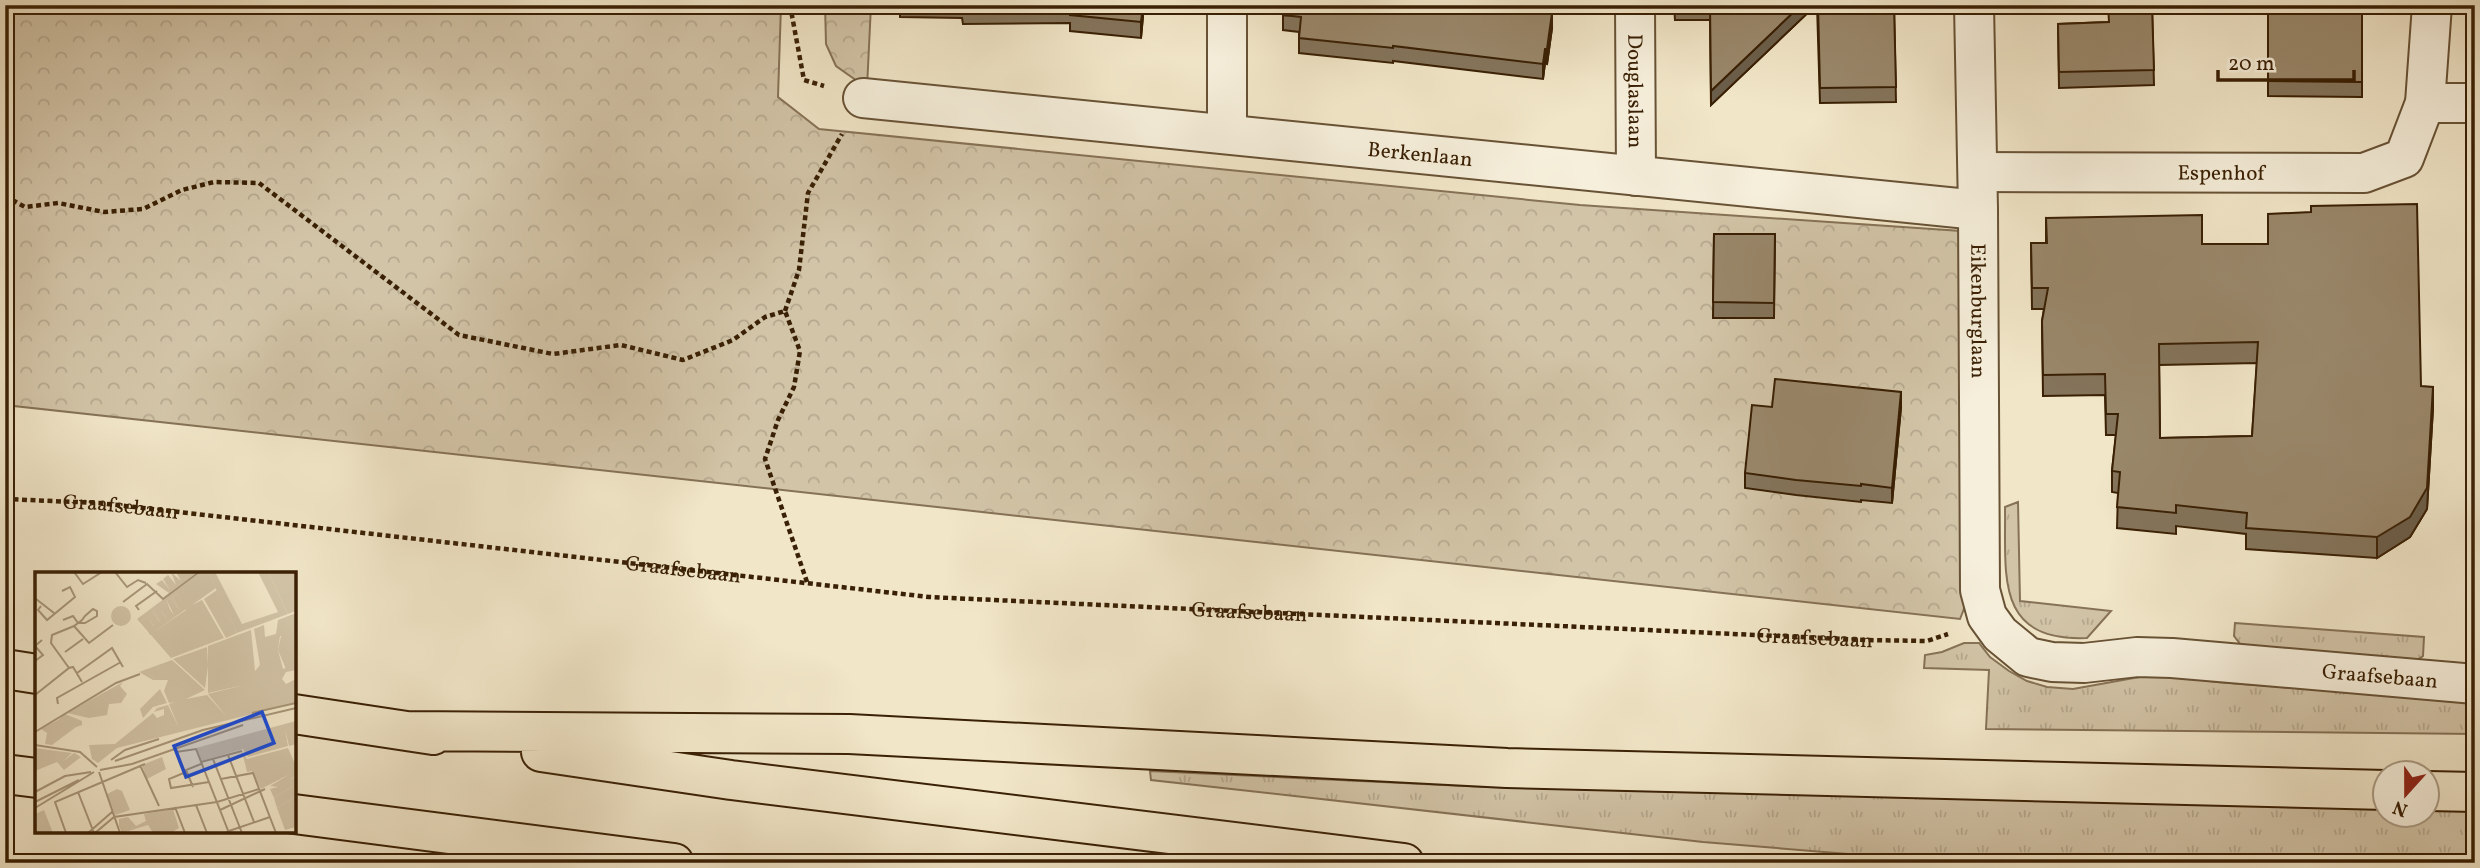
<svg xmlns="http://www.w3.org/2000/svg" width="2480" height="868" viewBox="0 0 2480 868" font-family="Vollkorn,serif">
  <defs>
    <pattern id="grass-tufts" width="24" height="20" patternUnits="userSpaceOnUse" patternTransform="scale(1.75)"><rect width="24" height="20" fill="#d2c4a7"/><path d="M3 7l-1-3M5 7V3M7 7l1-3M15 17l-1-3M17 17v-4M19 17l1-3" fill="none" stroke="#b5a88e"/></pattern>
    <pattern id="forest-crowns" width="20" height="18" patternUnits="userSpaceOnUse" patternTransform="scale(1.75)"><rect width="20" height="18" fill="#d2c4a7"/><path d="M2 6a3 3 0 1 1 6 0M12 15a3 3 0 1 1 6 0" fill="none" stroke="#b5a88e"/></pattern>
  </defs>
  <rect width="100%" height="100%" fill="#f1e6c8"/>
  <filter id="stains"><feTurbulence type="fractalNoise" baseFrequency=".00286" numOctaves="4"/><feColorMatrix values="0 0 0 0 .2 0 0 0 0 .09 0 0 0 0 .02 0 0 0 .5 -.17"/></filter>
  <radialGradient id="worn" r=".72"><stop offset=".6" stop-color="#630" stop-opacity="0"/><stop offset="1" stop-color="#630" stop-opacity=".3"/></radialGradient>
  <path fill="url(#grass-tufts)" stroke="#867256" stroke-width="2" d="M2018,502L2020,601L2111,611L2087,638C1994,642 2006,574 2005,507Z
    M2235,623L2424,637L2423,656L2416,661L2241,645L2234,636Z
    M1964,643H1979L1990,657L2009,671L2027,681L2047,687L2073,689L2156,674L2217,682L2475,702V734L1986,729L1989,670L1924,668L1925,655L1942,652Z
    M1150,771L1487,787L2385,807L2386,816H2428V808L2475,809V863H1958L1703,842L1151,780Z"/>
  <path fill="url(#forest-crowns)" stroke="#867256" stroke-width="2" d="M5,5H781L778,97L819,129L1580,205L1961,231L1967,601L1960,619L5,405Z
    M825,5H871L867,88L836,66L826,44Z"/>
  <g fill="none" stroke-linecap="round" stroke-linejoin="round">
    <g stroke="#685235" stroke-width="42">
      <g id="street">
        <path id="s2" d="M1635,5L1636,176"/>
        <path id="s3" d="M1974,5L1978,210L1980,590L1987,616L2000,634L2028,657L2052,662L2084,663L2137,657L2172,658L2475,684"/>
        <path id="s4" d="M863,98L1978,210"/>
        <path d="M2425,103H2475"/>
        <path d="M1227,134V5"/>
        <path id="s5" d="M1978,172L2364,173L2404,158L2425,103L2432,5"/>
      </g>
    </g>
    <g stroke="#3a2004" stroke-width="42">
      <path id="highway" d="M5,669L37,674
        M294,714L433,735
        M407,731L849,734L1507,768L2386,790
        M541,752L731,780L1404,863
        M5,774L37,778
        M2428,791L2475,792
        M294,814L674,863"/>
    </g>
    <g stroke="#3a2004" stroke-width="4.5" stroke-dasharray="5 3.5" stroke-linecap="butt">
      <path d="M790,5L804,80L824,86"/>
      <path d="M5,196L25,207L58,203L104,212L143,209L182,190L214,182L259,183L459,335L553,354L621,345L683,360L733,340L765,317L785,311L800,351L794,387L778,420L765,459L807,582"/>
      <path d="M785,311L799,270L808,193L842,134"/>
      <path id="s1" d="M5,499L99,503L929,597L1865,640L1927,641L1948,634"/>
    </g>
    <use href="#street" stroke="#f6efdb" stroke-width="38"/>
    <use href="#highway" stroke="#f1e6c8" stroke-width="38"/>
  </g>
  <path fill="#84745b" stroke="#3a2004" stroke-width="2" fill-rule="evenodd" d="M897,5H1144L1141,38L1070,31V23L963,24L962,18L900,17V6Z
    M1674,5H1816L1711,105L1710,20H1675Z
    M1817,5H1894L1896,102L1820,103Z
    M2152,5L2154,85L2059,88L2058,24L2109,22Z
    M2272,5H2367L2362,6V97L2268,96V13H2272Z
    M1283,15L1552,28L1547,64L1545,63L1543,79L1393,61V63L1299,53V32L1283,30Z
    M2046,218L2202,244L2421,386L2433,408L2427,509L2410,537L2377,558L2246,549V534L2176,526V534L2117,528L2118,493L2112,492V471L2116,435H2106L2105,395L2043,396L2042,321L2044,309H2032L2031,243H2046ZM2257,363L2252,436L2160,438L2159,365Z
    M1714,234H1775L1774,318H1713Z
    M1772,407H1901L1892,503L1861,500V502L1796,495L1745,488V473Z"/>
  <path fill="#6b5e4a" stroke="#3a2004" stroke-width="2" d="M1143,5H1144L1141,38V22Z
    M1801,5H1816L1711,105V91Z
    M1552,13V28L1547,64V49Z
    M1545,49V63L1543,79V64Z
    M2433,387V408L2427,509L2410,537L2377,558V537Z
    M1901,392V407L1892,503V488Z"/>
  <path fill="#99876a" stroke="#3a2004" stroke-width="2" fill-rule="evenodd" d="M962,5H1143L1141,22L1070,15L1071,8H963Z
    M1284,5H1493L1552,13L1547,49H1545L1543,64L1393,46V48L1299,38L1301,17L1283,15Z
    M1710,5H1801L1711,91Z
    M1818,5H1894L1896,87L1820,88Z
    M2108,5H2152L2154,70L2059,72L2058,24L2109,22Z
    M2272,5H2362V82L2268,81V13H2272Z
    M2417,204L2421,386L2433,387L2427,488L2410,517L2377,537L2246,528L2247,513L2176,505V513L2117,507L2120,472L2112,471L2118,414H2106L2105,374L2043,375L2042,321L2048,288H2032L2031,243H2047L2046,218L2202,215V244H2268V214L2311,212V206ZM2258,342L2252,436L2160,438L2159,344Z
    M1714,234H1775L1774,303L1713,302Z
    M1775,379L1901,392L1892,488L1861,484V486L1796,480L1745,473L1752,405L1772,407Z"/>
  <g text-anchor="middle" stroke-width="5" stroke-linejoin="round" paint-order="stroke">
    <g font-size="21" fill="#3a2004" stroke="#f6efdb">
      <text dy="7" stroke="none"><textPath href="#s2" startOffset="86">Douglaslaan</textPath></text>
      <text dy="7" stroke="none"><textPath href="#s4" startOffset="560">Berkenlaan</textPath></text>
      <text dy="7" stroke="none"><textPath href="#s5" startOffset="243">Espenhof</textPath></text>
      <text dy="7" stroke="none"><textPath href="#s3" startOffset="306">Eikenburglaan</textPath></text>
      <text dy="7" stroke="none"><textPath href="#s1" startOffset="116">Graafsebaan</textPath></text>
      <text dy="7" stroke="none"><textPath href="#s1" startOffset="682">Graafsebaan</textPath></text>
      <text dy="7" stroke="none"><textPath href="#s1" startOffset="1250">Graafsebaan</textPath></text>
      <text dy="7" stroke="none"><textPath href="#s1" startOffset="1816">Graafsebaan</textPath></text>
      <text dy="7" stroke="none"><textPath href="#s3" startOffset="1024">Graafsebaan</textPath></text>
    </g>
  </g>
  <g transform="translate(35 572)">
    <rect width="261" height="261" fill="#f1e6c8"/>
    <path d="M136,0L146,9L141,0H162L134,21L121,12L127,8L135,18L128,7L133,3L141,13ZM173,0H180L207,52L243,40L223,0H233L253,42L202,61ZM142,22L151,37L115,63L107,48L112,44L120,56L113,43L118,40L126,52L119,39L124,35L132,48L125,34L130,31L139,43L132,29L136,26L145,39L138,25ZM246,64H261V91L251,97L243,78ZM23,148L24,158L41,155L17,173L10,172L12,161L6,157ZM261,212V224L242,236L239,226Z" fill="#d2c4a7"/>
    <path d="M165,0H173L181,16L157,33L167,28L189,66L136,86L102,47ZM142,22L151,38L116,62L107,48L112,45L121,56L114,43L118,40L126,52L119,39L124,36L133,48L126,34L130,31L137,44L132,29L136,26L145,39L138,25ZM233,0H261V39L253,42ZM182,18L202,61L191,66L169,27ZM261,41V64H245L243,78L248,97L261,91V98L251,100L247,107L251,112L261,107V131L82,176L63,191L57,187L54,173L80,172L118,141L122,146L129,143V137L119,140L122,136L133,133L144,156L134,132L140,130L134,131L129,119L133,108H118L104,100L137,88L170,118L151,127L172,123L192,145L173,122L209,113L173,121V74L216,58L220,99L225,93L219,57L229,53L230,65L241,62L243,48ZM172,75L173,94L170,116L138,87ZM88,110L85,114L92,122L86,131L74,132L72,143L54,146L32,141ZM125,117L132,131L118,135L108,146L105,137ZM30,142L47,149V153L19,163L21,150ZM261,149V172L254,174L250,157L253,174L213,185L208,177L166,189L161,176ZM0,176L37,181L27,190L39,181L46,185L29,198L22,190L0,199ZM253,176L261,194V204L254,208L261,205V212L239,226L235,217L243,215L235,214L255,202L226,217L217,199L212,200L207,179L212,187ZM127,185L131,197L112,207L107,193ZM261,224V255L250,258L242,236ZM138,237L144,256L136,261H118L113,253L87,261L84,254V247L93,245L101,254L111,249L109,242ZM9,238L18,261H0V242Z" fill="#d2c4a7" fill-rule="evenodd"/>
    <path d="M76 44a10 10 0 1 1 20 0a10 10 0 1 1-20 0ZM82,217L87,219L95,238L80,243L72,222Z" fill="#d2c4a7"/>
    <path fill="none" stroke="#a8977a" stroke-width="2" d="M39,0L48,12L67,0M80,0L92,15L103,8L111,11M1,27L19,41M88,30L112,12L128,27L164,0M6,34L3,38L12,48L40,25L35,15L27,19M104,38L101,34L122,19M28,48L38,44L43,51H50L62,44V39L58,37L50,44L47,48L39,54L17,63L16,71L34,96M39,54L54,71L78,53M30,80L48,67M0,89L8,83L0,74L7,68M42,101L77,76L88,95M0,123L34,96L38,95L47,110M23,132L22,126L86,90M217,141L261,131M0,160L81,111L105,102M0,173L45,180L62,195M141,180L161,177L194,261M193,183L219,250M178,187L207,261M76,188L90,178L124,167M80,189L168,158L261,136M166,190L207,179M105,193L124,234M65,198L97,192L208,153M64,200L85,261M151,200L134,207L136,216L174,210M186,207L218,201L241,261M158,215L151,198L166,192M0,220L30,204L56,200M43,220L59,261M0,230L44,208M161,233L172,261M140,235L150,261M0,236L59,200M185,238L230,217M191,260L235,245M31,261L20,230L110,192M53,261L77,240M60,261L79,245L182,230L224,217"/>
    <path fill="#1d4ed8" fill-opacity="0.15" stroke="#1d4ed8" stroke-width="3.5" d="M227,140L239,171L151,205L139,174Z"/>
    <rect width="261" height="261" fill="none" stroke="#3a2004" stroke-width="3.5"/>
  </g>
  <rect width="2480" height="868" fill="none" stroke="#f1e6c8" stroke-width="28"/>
  <rect x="7" y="7" width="2466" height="854" fill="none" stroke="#3a2004" stroke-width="3.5"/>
  <rect x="14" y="14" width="2452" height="840" fill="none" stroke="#3a2004" stroke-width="2"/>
  <g transform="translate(2406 794) rotate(201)"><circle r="33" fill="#f6efdb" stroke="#ab9c85" stroke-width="2"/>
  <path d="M0-5L12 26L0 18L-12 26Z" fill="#8f2418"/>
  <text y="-10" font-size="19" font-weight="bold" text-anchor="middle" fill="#3a2004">N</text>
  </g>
  <path d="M2218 70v10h136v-10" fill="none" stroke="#3a2004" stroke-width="3.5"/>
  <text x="2228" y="70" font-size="21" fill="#3a2004" stroke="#f6efdb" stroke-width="5" paint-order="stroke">20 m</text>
  <rect width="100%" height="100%" filter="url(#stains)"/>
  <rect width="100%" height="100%" fill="url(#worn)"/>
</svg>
